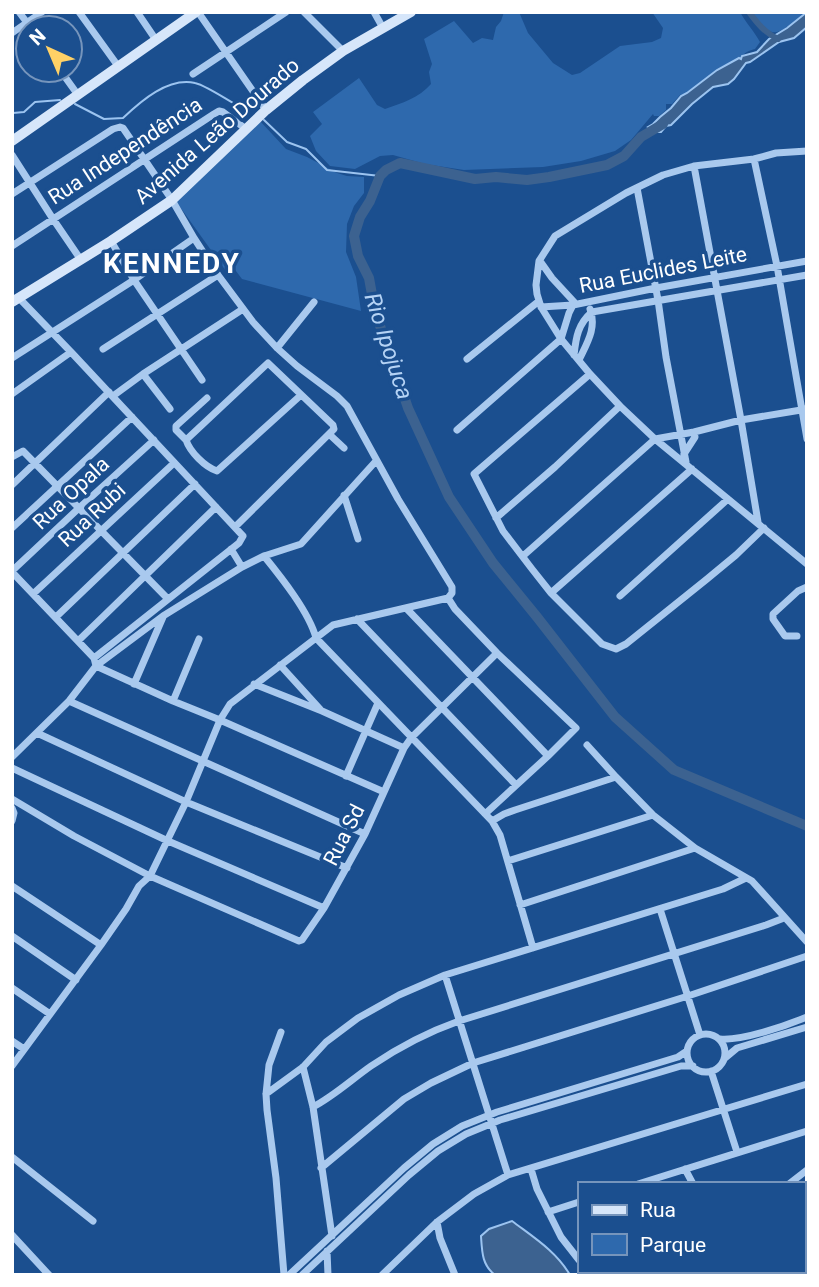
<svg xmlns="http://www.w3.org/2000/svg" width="819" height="1287" viewBox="0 0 819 1287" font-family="Roboto,sans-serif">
  <rect width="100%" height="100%" fill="#1b4f8f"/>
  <path fill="#2e69ad" d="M504,12H519L528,33L553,63L572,75L580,73L620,46L652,42L661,38L663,28L652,12H740C746,23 754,31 760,42L755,49C750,50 743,53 741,58H739L717,69L687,93L680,95L672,104H666V110L659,116H654L653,114L631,140L615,151L581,161L543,167L464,170L425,164L393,155L380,156L355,169L330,166L316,151L310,136L322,124L313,112L359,78L377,105L385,109C402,103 419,98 431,84L429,72L432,64L424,39L454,21L473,43L482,38L493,40L496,27L501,21Z
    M751,12H805C799,18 780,35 772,32C763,29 757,19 751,12Z
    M260,121L286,149L307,157L337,173L347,176L364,177V193L354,206L347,224L346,252L356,277L361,311L242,279L233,267L226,271L175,200Z"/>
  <path fill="#3c6290" stroke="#9cc4f0" stroke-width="2" d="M807,12V27L794,38L779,42L750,62L746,63L734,79L728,84L713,87L692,104L671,125L666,126L661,132H655L648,127L653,124L660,117L671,108L681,96L687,93L717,70L739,58L741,59L742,56L757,52L769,39L787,28Z
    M512,1221C533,1237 556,1251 570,1275H495C482,1265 482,1252 481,1236L489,1229Z"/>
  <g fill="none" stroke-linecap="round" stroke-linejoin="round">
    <path stroke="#9cc4f0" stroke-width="2" d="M75,104L104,119L123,118C141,101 168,77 195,83C206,85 237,106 248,112
      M13,113L24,112L35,102L60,100
      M264,120L287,142L306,149L327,170L380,176"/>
    <path stroke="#3c6290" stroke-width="6" d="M749,12C757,23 765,33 778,39"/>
    <path stroke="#3c6290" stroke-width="10" d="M663,124L641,137L624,156L607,165L549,177L527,180L496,177L475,179L400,163L386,170L380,176L370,201L360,217L354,236L358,256L369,278L375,311L408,408L449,497L493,563L537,617L615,717L674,770L807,826"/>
    <path stroke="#a9c9ee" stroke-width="7" d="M19,12L31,28
      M79,12L118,66
      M137,12L156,40
      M198,12L266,110
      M304,12L343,51
      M374,12L383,28
      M12,33L42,12
      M60,70L78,95
      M193,74L286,12
      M807,151L776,153L754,159L694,166L663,175L626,193L555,236L539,261L536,285L537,294L541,307L561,339L590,374L620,406L655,439L807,564
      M12,155L53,219L81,260
      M754,159L777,266L807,439
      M694,166L741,420L758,522
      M637,188L658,300L666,357L686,462
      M12,194L113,129L120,127L123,128L172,200L194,238L218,275L253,322L277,348L297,366L337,396L347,406L398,499L452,587V593L448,598
      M111,241L134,280L202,380
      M12,246L214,114L219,111L223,112L246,129
      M540,261L552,278L576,304
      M541,307L573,305
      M277,348L314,302
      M103,349L218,275
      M71,352L243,536L239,543L94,658
      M574,355C576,337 578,324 592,312L807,275
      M12,358L134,280L194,238
      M467,359L539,301
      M579,360C587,343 597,328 590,309
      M143,374L170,409
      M590,374L474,474L503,531L532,569L551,593L602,644L616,649L626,644L707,579L736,555L764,528
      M12,394L71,352L19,298
      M113,396L143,374L243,309
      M457,430L561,339L569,313L573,305L656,288L807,261
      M329,434L344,448
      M186,440L176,430V426L207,398
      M684,454L695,437L694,432
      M12,457L23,451L168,599
      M376,461L301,544L264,556L242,567L163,616L96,666L173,701L220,720L384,792
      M12,485L109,392
      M344,495L358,539
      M496,518L555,467L620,406
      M235,527L334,429L333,425L268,363L186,440C190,452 205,467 217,471L301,395
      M12,528L132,417
      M231,549L242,567
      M264,556C281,577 309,612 316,638L492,821L500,835L533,948
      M523,556L655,439L694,432L741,420L807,409
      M12,571L79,508L154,440
      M12,572L94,658L96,666L69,701L12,757
      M551,593L692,469
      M33,594L174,463
      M620,596L728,499
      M448,598L455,609L497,653L576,728L548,756L485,814
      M406,608L548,756
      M56,617L195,484
      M357,619L516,785
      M797,636H785L773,619V614L798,591L807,587
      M78,641L216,507
      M280,665L320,709
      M134,684L163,617
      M254,684L322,711L404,748
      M69,701L365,834
      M173,701L199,639
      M37,733L186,802L347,868
      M587,745L616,777L653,815L695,848L752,881L807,942
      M12,768L168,841L324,908
      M346,776L378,703
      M12,799L74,836L150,876L299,941L302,940L324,908L365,834L404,748L411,738L497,653
      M12,808L14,813L12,821
      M492,821L504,814L515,810L616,777
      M508,861L653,815
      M12,886L101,945
      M520,905L695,848
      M660,909L700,1035
      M12,936L76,980
      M445,975L508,1175
      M12,988L50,1014
      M281,1032L269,1065L266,1094L267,1110L276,1178L284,1275
      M687 1053a19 19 0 1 1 38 0a19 19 0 1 1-38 0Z
      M720,1039C742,1041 785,1026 807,1017
      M12,1041L24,1049
      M725,1058L737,1048L807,1027
      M12,1066L101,945L126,909L139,886L150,876L186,802L220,720L230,704L333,625L448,598
      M303,1067L313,1107L332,1236
      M711,1071L737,1152
      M266,1094L303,1067L326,1042L358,1018L399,995L445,975L723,889L746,878
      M313,1107C334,1096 351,1080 371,1066C399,1047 428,1032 459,1021L766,925L784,918
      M12,1157L93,1221
      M321,1168L404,1099L431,1083L473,1063L688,996L807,956
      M531,1169L537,1189L561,1237L579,1260
      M685,1169L693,1184
      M638,1184L807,1131
      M789,1184L807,1170
      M548,1212L579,1202
      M437,1222L440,1238L455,1275
      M803,1230L807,1228
      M12,1235L49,1275
      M327,1251L328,1275
      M589,1271L592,1275
      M289,1275L404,1168L433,1144L462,1126L497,1112L678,1057L687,1051
      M302,1275L409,1175L438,1151L466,1134L500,1120L681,1066H693
      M382,1275L437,1222L474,1194L508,1175L807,1084
      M649,1275L651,1271
      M700,1275L702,1271
      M755,1275L757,1271"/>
    <path stroke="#d6e6fa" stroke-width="10" d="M12,141L196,12
      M12,302L111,241L172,200L266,110L303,80L343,51L411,12"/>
  </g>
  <g text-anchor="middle" stroke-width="7" stroke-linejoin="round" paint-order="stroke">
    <g font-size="21" fill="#fff" stroke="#1b4f8f">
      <text transform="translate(217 131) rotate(-41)" y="7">Avenida Leão Dourado</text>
      <text transform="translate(125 151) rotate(-33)" y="7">Rua Independência</text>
      <text transform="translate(663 270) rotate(-11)" y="7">Rua Euclides Leite</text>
      <text transform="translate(71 493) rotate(-43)" y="7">Rua Opala</text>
      <text transform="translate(92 515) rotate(-43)" y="7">Rua Rubi</text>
      <text transform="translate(344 835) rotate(-63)" y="7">Rua Sd</text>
    </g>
    <g font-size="23" font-style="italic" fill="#b5d3f5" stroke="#1b4f8f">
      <text transform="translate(389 346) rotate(72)" y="8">Rio Ipojuca</text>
    </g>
    <g font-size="28" font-weight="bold" letter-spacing="2" fill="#fff" stroke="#1b4f8f">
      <text x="172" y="273">KENNEDY</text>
    </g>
  </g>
  <rect width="819" height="1287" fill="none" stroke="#ffffff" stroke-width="28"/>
  <rect x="578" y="1182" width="228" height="91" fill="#1b4f8f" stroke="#7695bc" stroke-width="2"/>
  <rect x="592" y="1205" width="35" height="10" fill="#d6e6fa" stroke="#7695bc" stroke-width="2"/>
  <text x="640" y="1217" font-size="21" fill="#ffffff">Rua</text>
  <rect x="592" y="1234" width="35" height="21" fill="#2e69ad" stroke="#7695bc" stroke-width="2"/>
  <text x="640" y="1252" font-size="21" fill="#ffffff">Parque</text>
  <g transform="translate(49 49) rotate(316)"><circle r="33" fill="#1b4f8f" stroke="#7695bc" stroke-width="2"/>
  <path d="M0-5L12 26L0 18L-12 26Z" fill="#ffd166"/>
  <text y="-10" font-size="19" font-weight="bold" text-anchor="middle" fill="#ffffff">N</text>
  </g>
</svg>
